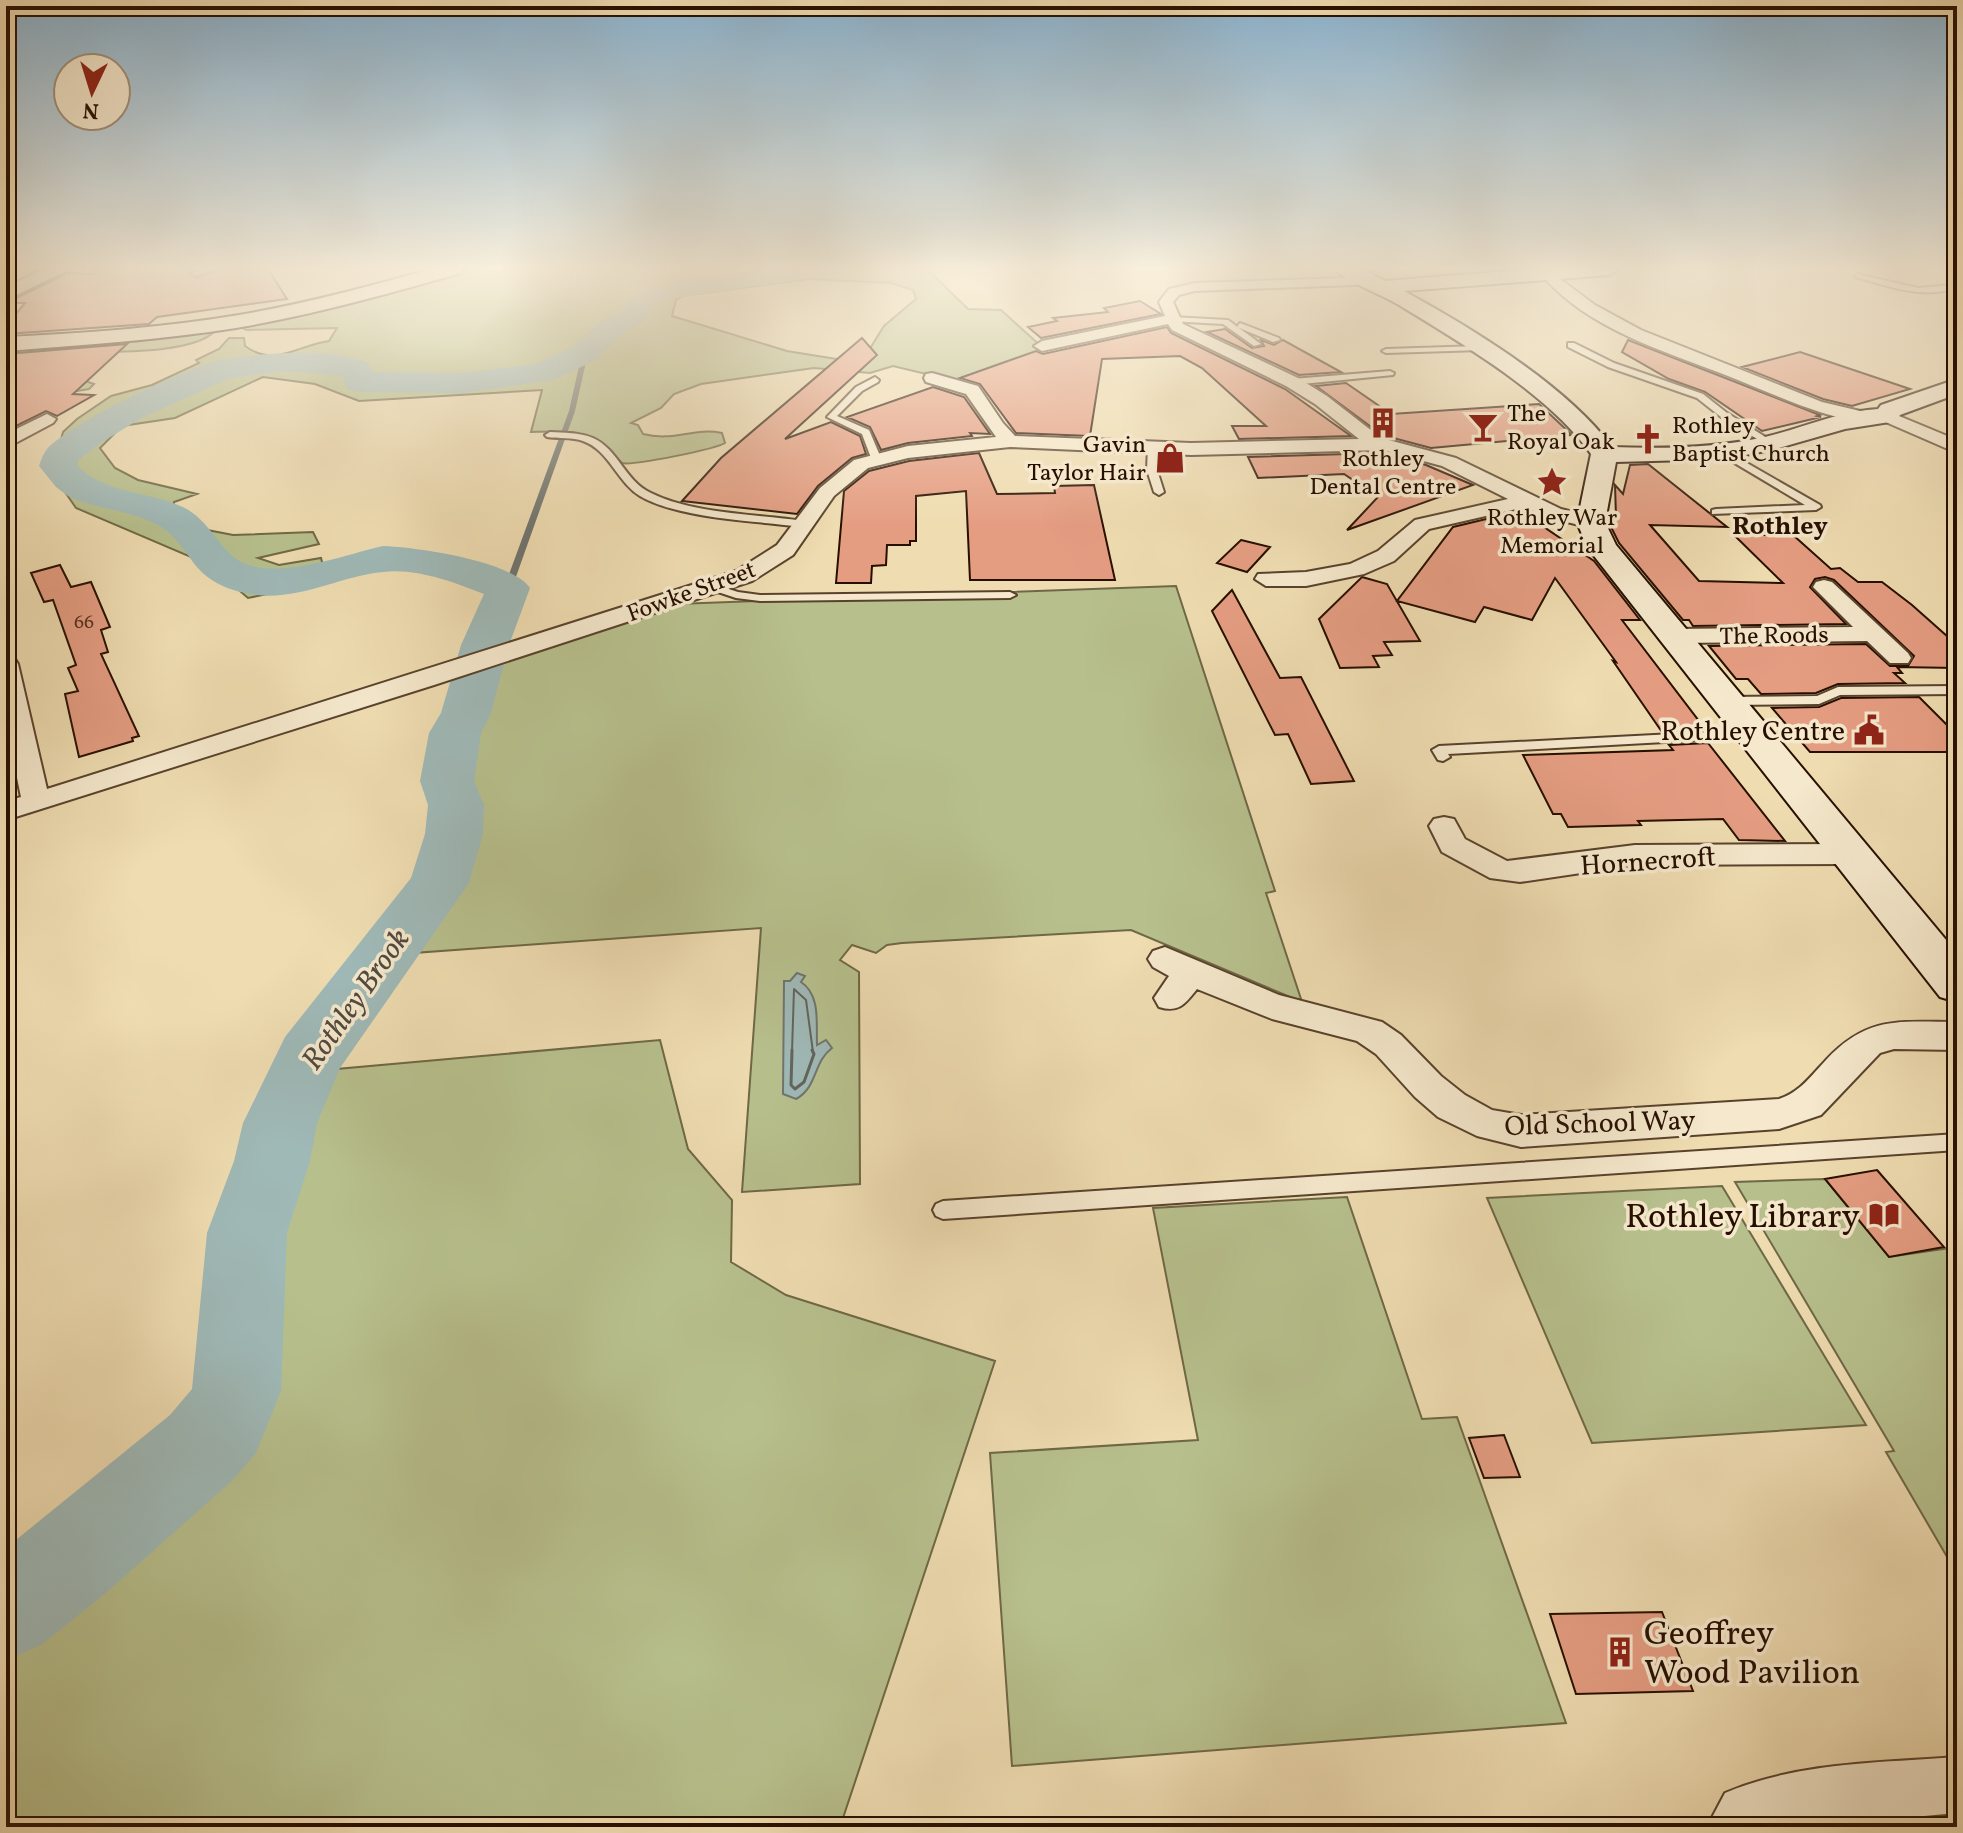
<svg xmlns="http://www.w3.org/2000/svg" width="1963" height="1833" viewBox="0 0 1963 1833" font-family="Vollkorn,serif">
  <rect width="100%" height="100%" fill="#efdcb1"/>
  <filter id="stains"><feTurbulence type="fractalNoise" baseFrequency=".0025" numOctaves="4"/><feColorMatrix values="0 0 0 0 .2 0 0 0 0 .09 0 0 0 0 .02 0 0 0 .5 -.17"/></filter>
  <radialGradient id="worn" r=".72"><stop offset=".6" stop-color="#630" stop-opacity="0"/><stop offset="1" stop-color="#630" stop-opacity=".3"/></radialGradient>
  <path fill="#b7c08d" stroke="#6f6846" stroke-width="2" fill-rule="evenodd" d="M466,269H927L968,309L1001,310L1043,348L1038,349L1040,355L1036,389L972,385L893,366L870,373L814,368L701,384L674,394L661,408L631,423L638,425L643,434C674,442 694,427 722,433L725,443C715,449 633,466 622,463C588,429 577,431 531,432L542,390L359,401L315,384L263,377L175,418L122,426L100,448L115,468L138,480L197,494L174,502L172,512L192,527L233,535L313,532L319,544L258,558L279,565L321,558L327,582L248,598L210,565L76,508L52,473L63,432L77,419L111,396L152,385L199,363L196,360L219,349L229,338H244L245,346C275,368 298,345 329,341L337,328L246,330L241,327L351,302ZM809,279L891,283L913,290L916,299L884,326L861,363L787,351L672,316L676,300L683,296Z
    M210,329L215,331C191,356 101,351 66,353L85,381L94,384L89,389L41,397L6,369L18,350Z
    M1176,586L1275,891L1266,893L1302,1002L1131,930L902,943L887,945L876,953L852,945L840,960L859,972L860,1184L742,1192L761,928L399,954L425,918L463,848L466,805L457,778L464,731L475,713L494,663L676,604Z
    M660,1040L688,1149L732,1200L731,1262L786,1295L995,1361L840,1827H6V1612L73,1558L224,1421L250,1224L303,1072Z
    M1825,1179L1889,1257L1957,1247V1574L1886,1452L1894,1451L1735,1182Z
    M1722,1186L1866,1425L1592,1443L1487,1198Z
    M1347,1197L1422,1419L1457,1417L1566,1723L1012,1766L990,1453L1198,1440L1153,1208Z"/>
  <path fill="#9fb9b7" stroke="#6f756e" stroke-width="2" d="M797,973L805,976L801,982C821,995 816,1024 817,1045L826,1040L832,1048C813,1062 818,1087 796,1099L783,1094L784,981H790Z"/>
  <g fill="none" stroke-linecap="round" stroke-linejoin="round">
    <path stroke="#63645c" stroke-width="2" d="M792,1052L794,989L806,1000L813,1052"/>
    <path stroke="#63645c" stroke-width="3" d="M792,1050L791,1085L795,1089L804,1082L814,1054L812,1050"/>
    <path fill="#6f756e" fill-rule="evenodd" d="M585,351L588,353L575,411L512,588L505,590L504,588L569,411L582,353Z"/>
    <path fill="#9fb9b7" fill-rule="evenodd" d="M759,269H833L829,275L820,277L675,298L655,305L644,321L618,337L596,360L553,380L463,393L359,392L347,389L342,376L287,371L230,378L143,417L99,444L78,460L77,465C103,493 144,491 178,505C204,515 212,536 230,554C264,587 342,555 383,546C416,547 512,561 530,588L509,645L491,713L481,733L474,781L484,805L483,834L469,883L340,1068L317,1123L310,1161L287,1233L281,1391L256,1453L234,1479L107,1592L41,1645L6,1660V1548L170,1415L192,1389L207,1233L234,1161L243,1123L285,1037L411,878L425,834L428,805L420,781L429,733L441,713L461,645L484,594C453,582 417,568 383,572C341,576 300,600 257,595C228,591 206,582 190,558C181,546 174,535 161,527C133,510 98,510 68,496L56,487L39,466C41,460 43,454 47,449C71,423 186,367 222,360C258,353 336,347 368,363L373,372L463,373L535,364L574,346L596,325L624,309L635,293L670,282Z"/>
  </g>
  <path fill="#e59d82" stroke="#270f00" stroke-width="2" d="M100,269H193L189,274L196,278L223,269H268L287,299L157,317L149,324L6,334V326L25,303H6L68,273L92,274Z
    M1140,301L1161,314L1041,338L1028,327L1057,321L1053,318L1108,312L1104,308Z
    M1167,327L1171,333L1285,389L1351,436L1239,439L1232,426H1266L1202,368L1180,356L1102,359L1090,436L1016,433L980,384L960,378L1036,351L1043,354Z
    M1225,329L1252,348L1264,346L1261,340L1274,345L1283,340L1341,372L1299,375L1207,332Z
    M862,338L877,355L785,439L831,422L860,436L866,454L852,458L818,486L797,514L682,501L721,458Z
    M1628,340L1820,415L1817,416L1821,417L1762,431L1705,392L1669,379L1622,352Z
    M127,344L73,394L94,395L57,416L46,411L6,431V354Z
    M1800,352L1910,389L1852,406L1823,399L1742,367Z
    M1346,383L1391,414L1539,404L1572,435L1431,448L1382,435L1316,386Z
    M933,387L964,397L990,434L970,433L972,436L908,443L881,450L870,427L847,417Z
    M979,453L997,494L1055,493L1054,486L1094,485L1115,580H970L966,491L916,496V541H910V545H887L886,565L872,566L871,583H836L844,491L869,471L909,461Z
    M1383,453L1426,465L1473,485L1347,530L1378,497L1344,474L1258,478L1248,457Z
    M1648,464L1727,527L1650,525L1699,581L1783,583L1734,535H1793L1831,569L1840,568L1858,582H1882L1912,605L1957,645V668L1897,667L1902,673H1894L1905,683L1838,684L1816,693L1761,694L1748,679H1736L1709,646L1866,644L1890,666H1908L1914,656L1834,580L1825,577L1815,579L1810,587L1846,624L1693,626L1689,620H1683L1619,543L1611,527L1616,517L1615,485L1623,494L1630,465Z
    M1507,514L1532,519L1594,561L1640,620H1622L1705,729L1662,732L1613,661L1616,662L1555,578L1532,620L1484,607L1475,622L1397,601L1453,527Z
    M1241,540L1270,547L1247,572L1217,563Z
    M60,565L71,587L91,582L110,627L101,630L108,652L101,654L139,736L132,738L133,741L79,757L65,694L78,691L68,668L76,665L53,600L44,602L31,573Z
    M1362,577L1387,584L1420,641L1384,642L1392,655L1373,656L1379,667L1340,668L1319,619Z
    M1232,590L1280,678L1301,677L1354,781L1311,784L1288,734L1275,735L1212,611Z
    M1919,697L1957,735V752H1810L1772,708L1819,707L1841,698Z
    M1708,743L1785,841L1739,840L1723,819L1638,821L1641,825L1568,827L1561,814H1553L1523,755L1673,750L1669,745Z
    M1877,1170L1944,1247L1889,1257L1825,1179Z
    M1504,1435L1520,1477L1484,1478L1469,1438Z
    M1662,1612L1693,1691L1576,1694L1550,1614Z"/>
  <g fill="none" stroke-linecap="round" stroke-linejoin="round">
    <g stroke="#59422c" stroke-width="4">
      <path id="lane" d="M220,269L195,275L192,273L203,269Z
        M1857,274L1918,288L1953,285L1957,287C1925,301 1886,285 1855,277Z
        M1172,317L1228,320L1261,344L1254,346L1223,324L1169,321Z
        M1240,323L1279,338L1280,340L1273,342L1237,327Z
        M1568,343H1574L1614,363L1703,394L1727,413L1775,443L1767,445L1721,417L1697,398L1608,367L1568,347Z
        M1479,346L1482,350L1386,353L1382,351L1386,349Z
        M1390,371L1394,373L1393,375L1292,385L1288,382L1292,379Z
        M875,377L879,380L878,382L862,391L837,416L869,430L881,458L876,461L871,458L862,434L827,417L856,387Z
        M550,432C564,433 579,432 593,438C618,449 625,481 651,493C693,514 756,514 803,521L808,524L803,527C758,521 679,519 640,496C617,482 609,450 583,441C572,437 559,439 547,437L545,435Z
        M1153,444L1158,447L1157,470L1164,492L1159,495L1154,492L1147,470L1148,447Z
        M1719,447L1820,505L1821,507L1816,510L1712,514V510L1716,509L1805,505L1716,452V448Z
        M713,584L738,592L760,595L1010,592L1016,595L1010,598L760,601L736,598L709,589V585Z
        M1957,686V694L1840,695L1819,704L1725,705L1719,701L1725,697L1817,696L1838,687Z
        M1751,730L1758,734L1756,737L1448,754L1450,757L1443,761L1438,760L1432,750L1439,746Z
        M1957,1134V1150L943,1219L936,1216L933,1210L936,1204L943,1201Z"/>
    </g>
    <g stroke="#59422c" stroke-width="4">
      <path id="street" d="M1548,270L1595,305L1641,330L1822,402L1873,414L1876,418L1867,423C1817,416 1774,394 1728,376C1664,351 1587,329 1541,274Z
        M1373,277L1378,278V284L1195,291L1179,295L1173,302L1183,324L1298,378L1327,396L1381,438L1456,458L1561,509L1598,518L1601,522L1598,526L1591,528L1547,517L1525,507L1429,529L1394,561L1364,574L1306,586H1266L1255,579L1258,574L1306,572L1350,564L1378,551L1415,520L1508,499L1442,466L1383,450L1191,455L1010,447L908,458L868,468L834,496L793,555L752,581L434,685L6,820V801L21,797L6,725V657L15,659L18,664L47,789L736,571L777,545L820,488L854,460L908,446L996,437L966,394L926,382L924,378L926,374L932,373L978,386L1003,423L1015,436L1191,443L1359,439L1315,404L1286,386L1172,330L1168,324L1042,351L1034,346L1042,341L1165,316L1159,302L1169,289L1195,283Z
        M1887,411L1957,440V453L1881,420L1878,416L1881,412Z
        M47,414L56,419L53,423L6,448V434Z
        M1824,580L1832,582L1908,653L1911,658L1908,663H1890L1867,641L1674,643L1665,641L1662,636L1665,631L1674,629L1853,627L1813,587L1816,582Z
        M1444,817L1454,819L1465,839L1507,861L1635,845L1850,844L1861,847L1865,854L1861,861L1850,864L1635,865L1520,882L1490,878L1442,852L1429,826L1434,819Z
        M1165,947L1279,995L1382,1022L1401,1035L1441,1076L1465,1095L1492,1110L1521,1115L1779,1099C1800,1092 1811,1076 1826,1060C1868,1015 1900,1022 1957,1022V1050L1894,1049L1880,1053L1821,1115L1779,1129L1521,1147L1477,1136L1438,1117L1415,1097L1376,1054L1357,1041L1272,1019L1197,989C1185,1004 1179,1013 1159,1007L1154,998L1169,976L1153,967L1148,959L1153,951Z
        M1957,1757V1813L1805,1827H1707L1725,1793C1798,1762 1879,1763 1957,1757Z"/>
    </g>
    <g stroke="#270f00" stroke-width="4">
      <path id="secondary" d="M44,269H70L6,300V287Z
        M431,269H463L461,273C387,294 312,315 236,328C160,340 83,345 6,351V337C84,333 162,328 239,315C304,304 368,287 431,269Z
        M1335,269H1361L1385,281L1532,269H1618L1609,275L1404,291C1470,327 1567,386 1612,447C1663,449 1715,448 1765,437C1803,428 1839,411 1878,409L1881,405L1957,379V394L1900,415L1896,421L1845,429L1775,449L1726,459L1616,462L1605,522L1616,545L1957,953V1002L1940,997L1587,547L1577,522L1591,454C1551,396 1460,342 1399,305C1381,294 1348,283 1335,269Z"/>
    </g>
    <use href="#lane" fill="#f5e8cc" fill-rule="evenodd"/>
    <use href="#street" fill="#f5e8cc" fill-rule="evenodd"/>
    <use href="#secondary" fill="#f5e8cc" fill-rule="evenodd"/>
  </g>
  <linearGradient id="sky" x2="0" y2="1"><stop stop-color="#8bb6d4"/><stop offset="0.51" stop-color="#f8efdc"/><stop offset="1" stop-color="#f8efdc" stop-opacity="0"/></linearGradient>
  <rect width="1963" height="526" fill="url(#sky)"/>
  <defs>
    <g id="building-bare" transform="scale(2.4)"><path d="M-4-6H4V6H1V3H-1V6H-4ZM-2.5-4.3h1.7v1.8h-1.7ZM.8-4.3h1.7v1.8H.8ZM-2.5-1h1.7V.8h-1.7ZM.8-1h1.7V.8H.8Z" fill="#8f2418" stroke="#f5e8cc" stroke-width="2.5" paint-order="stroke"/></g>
    <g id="bar-bare" transform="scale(2.4)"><path d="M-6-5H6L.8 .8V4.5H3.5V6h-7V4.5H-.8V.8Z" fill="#8f2418" stroke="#f5e8cc" stroke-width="2.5" paint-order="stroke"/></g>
    <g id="church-bare" transform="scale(2.4)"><path d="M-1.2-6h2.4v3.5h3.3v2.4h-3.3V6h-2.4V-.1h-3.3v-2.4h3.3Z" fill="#8f2418" stroke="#f5e8cc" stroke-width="2.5" paint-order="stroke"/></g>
    <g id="shop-bare" transform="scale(2.4)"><path d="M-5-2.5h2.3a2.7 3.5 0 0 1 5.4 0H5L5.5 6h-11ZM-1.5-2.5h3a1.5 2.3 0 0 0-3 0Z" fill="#8f2418" stroke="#f5e8cc" stroke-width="2.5" paint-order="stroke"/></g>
    <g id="sight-bare" transform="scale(2.4)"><path d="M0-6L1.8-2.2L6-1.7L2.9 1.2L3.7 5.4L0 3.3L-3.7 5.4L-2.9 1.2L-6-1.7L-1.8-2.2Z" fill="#8f2418" stroke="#f5e8cc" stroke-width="2.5" paint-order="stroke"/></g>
    <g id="civic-bare" transform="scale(2.4)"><path d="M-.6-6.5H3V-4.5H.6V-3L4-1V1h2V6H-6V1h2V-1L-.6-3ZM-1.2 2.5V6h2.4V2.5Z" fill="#8f2418" stroke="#f5e8cc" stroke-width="2.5" paint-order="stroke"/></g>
    <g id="library-bare" transform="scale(2.4)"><path d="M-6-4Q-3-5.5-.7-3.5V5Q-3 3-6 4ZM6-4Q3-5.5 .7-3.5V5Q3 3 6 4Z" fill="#8f2418" stroke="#f5e8cc" stroke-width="2.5" paint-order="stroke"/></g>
  </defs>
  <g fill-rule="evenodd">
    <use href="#building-bare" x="1383" y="423"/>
    <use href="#bar-bare" x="1483" y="427"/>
    <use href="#church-bare" x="1648" y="439"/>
    <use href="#shop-bare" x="1170" y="458"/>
    <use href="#sight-bare" x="1552" y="482"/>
    <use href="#civic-bare" x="1869" y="730"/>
    <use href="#library-bare" x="1884" y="1215"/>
    <use href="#building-bare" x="1620" y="1652"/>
  </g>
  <g text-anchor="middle" stroke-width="7" stroke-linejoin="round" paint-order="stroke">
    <g font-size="20" fill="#563220">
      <text x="84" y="628">66</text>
    </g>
    <g font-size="24" fill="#270f00" stroke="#f5e8cc" text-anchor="start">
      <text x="1507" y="421">The<tspan x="1507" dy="28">Royal Oak</tspan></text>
      <text x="1672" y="433">Rothley<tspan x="1672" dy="28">Baptist Church</tspan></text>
      <text x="1146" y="452" text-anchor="end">Gavin<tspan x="1146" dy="28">Taylor Hair</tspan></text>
      <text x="1383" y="466" text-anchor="middle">Rothley<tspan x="1383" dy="28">Dental Centre</tspan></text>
      <text x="1552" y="525" text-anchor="middle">Rothley War<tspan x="1552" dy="28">Memorial</tspan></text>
    </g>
    <g font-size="24" fill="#270f00" stroke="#f5e8cc">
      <text transform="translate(691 591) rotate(-20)" y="8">Fowke Street</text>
      <text transform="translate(1774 635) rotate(-1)" y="8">The Roods</text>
    </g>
    <g font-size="26" font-weight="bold" fill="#270f00" stroke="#f5e8cc">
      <text x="1780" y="534">Rothley</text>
    </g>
    <g font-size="28" fill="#270f00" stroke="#f5e8cc" text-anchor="end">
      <text x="1845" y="740">Rothley Centre</text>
    </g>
    <g font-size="28" fill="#270f00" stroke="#f5e8cc">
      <text transform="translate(1648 860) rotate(-4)" y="10">Hornecroft</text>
      <text transform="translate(1600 1122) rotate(-2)" y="10">Old School Way</text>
    </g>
    <g font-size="30" font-style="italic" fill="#514a40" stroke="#f5e8cc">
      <text transform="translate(355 999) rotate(-55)" y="10">Rothley Brook</text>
    </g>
    <g font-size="34" fill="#270f00" stroke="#f5e8cc" text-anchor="end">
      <text x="1860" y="1227">Rothley Library</text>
      <text x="1644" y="1644" text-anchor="start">Geoffrey<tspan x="1644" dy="39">Wood Pavilion</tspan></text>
    </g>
  </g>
  <rect width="1963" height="1833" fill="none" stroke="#efdcb1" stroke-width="32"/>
  <rect x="8" y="8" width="1947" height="1817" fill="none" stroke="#270f00" stroke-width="4"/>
  <rect x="16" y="16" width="1931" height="1801" fill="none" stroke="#270f00" stroke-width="2"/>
  <g transform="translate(92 92) rotate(184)"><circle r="38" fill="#f5e8cc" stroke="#a3917a" stroke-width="2"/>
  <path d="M0-6L14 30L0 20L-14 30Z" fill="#8f2418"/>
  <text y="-12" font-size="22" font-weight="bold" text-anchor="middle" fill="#270f00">N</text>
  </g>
  <rect width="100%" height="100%" filter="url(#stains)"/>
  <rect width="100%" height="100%" fill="url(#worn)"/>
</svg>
